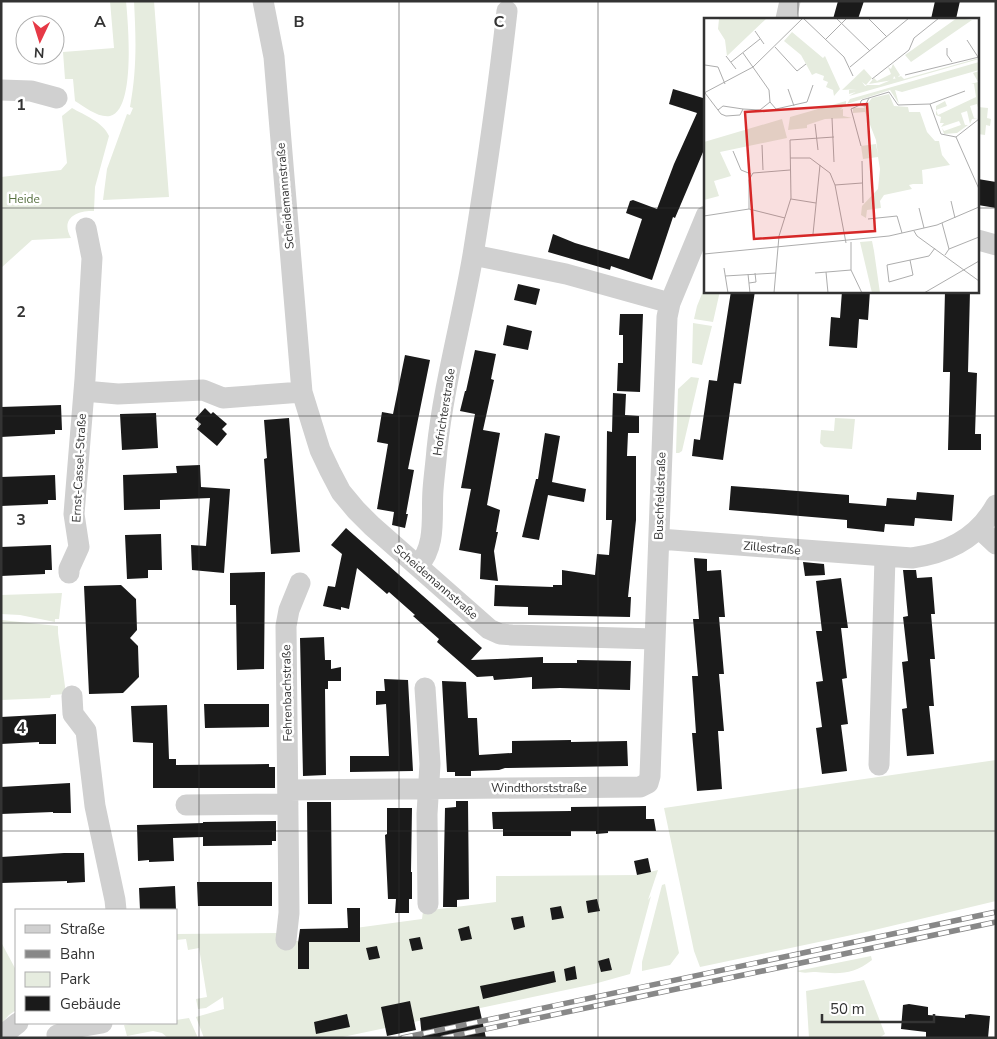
<svg xmlns="http://www.w3.org/2000/svg" width="997" height="1039" viewBox="0 0 997 1039" font-family="'Nunito Sans',sans-serif">
  <rect width="100%" height="100%" fill="#fff"/>
  <path fill="#e6ecdf" d="M110,1H126C128,22 136,110 110,116C98,118 85,107 75,101L73,79H65L63,52L114,48Z
    M134,1H154L169,197L103,200L107,169L127,114L130,115L133,108L130,107C137,69 136,39 134,1Z
    M978,107L988,108L987,118L991,119L990,126L986,125L985,135L978,134Z
    M72,108C84,115 103,122 109,136L95,187L94,211C76,210 60,219 71,238L32,240L1,268V177L61,170L67,163L62,116Z
    M706,284V291H720L713,322L694,319L697,306Z
    M693,323L712,326L702,365L692,363Z
    M691,377L699,378L682,451L679,453H676L678,389Z
    M835,418L855,419L852,449L824,447L820,443L821,430L834,431Z
    M62,593L59,619H55V622L20,615L1,614V595Z
    M1,620L58,626V633L66,694L51,695L50,698L1,700Z
    M996,760V901L866,932L700,967L694,951L664,808Z
    M658,870L648,900L651,896L630,974L594,984L338,1038H204L196,1017L224,1009L223,997L206,1008L198,1009L196,999L207,997L199,948L188,950L186,939L176,940V934L281,933L282,941H345L348,929L422,919L423,911L496,902V876L637,875Z
    M665,884L679,953L670,965L642,971V962L662,885Z
    M1,942L16,970V1010L9,1015L1,1024Z
    M871,956L872,960C853,975 839,974 816,972C809,972 804,974 797,971Z
    M864,980L885,1034L879,1038H809L806,991Z
    M189,1018L198,1038H168L162,1033L153,1031L127,1036L124,1025L139,1023H176V1020Z"/>
  <path fill="#1a1a1a" d="M838,1H864L858,19H833Z
    M935,1H960L956,19H931Z
    M673,89L703,98L706,92V145L675,218L673,217L652,280L611,266L610,270L548,252L553,234L575,243L629,259L642,219L626,213L630,201L633,200L657,209L674,164L697,113L669,104Z
    M978,179L996,182V208L978,205Z
    M518,284L540,289L536,305L514,300Z
    M731,291H755L741,384L734,383L723,460L692,456L694,439L700,440L709,380L717,381Z
    M842,291H870L868,320L859,319L857,348L829,346L831,317L840,318Z
    M945,291H970L968,372L977,373L975,434H981V450H948L950,372H943Z
    M620,314H643L640,392L617,391L618,363H623V335H619Z
    M507,325L532,331L528,350L503,345Z
    M475,350L496,354L491,379L494,380L483,430L500,433L487,505L500,510L496,532H498L494,551L498,581L480,579L481,554L459,550L471,489L461,488L475,414L460,411L465,391H466Z
    M405,355L430,360L408,469L414,470L406,514H408L405,528L392,525L394,512L377,509L388,444L377,442L382,412L393,414Z
    M613,393L626,394L625,415L639,416V433H628L627,456H636V520L628,597H631L630,617L528,615V607L494,606L495,585L553,587V585H562V570L595,575L597,554L609,555L612,520H606L607,431L612,432Z
    M61,405L62,430H55V434L1,437V407Z
    M205,408L211,414L213,412L227,424L222,429L227,434L217,446L197,429L201,424L195,419Z
    M156,413L158,448L122,450L120,414Z
    M289,418L300,552L271,554L264,459L267,458L264,420Z
    M545,433L560,436L552,482L586,489L584,502L548,495L539,540L522,537L536,479H538Z
    M200,465L201,487L230,489L224,573L192,570L191,545L206,546L210,498L160,500V509L124,510L123,475L177,473L176,466Z
    M55,475L56,500H48V504L1,506V477Z
    M731,486L849,495V503L886,506L887,498L916,500L917,492L954,495L952,521L915,518L914,526L885,524L884,532L847,528V520L729,510Z
    M346,528L482,648L471,660L543,657V663H577V660L631,661L630,690L560,688L532,689V677L494,680L493,676L477,677L437,642L439,639L413,616L415,615L389,592L387,594L357,568L349,609L341,607V610L323,606L328,586L335,587L342,554L331,545Z
    M161,534L162,570H148V578L127,579L125,535Z
    M51,545L52,570H45V574L1,576V547Z
    M694,558L707,559V571L721,570L725,617H719L724,674H719L724,731H718L722,789L697,791L692,733H696L692,676H698L693,619H699Z
    M803,562L824,564L825,575L805,576Z
    M903,570H916L917,578L932,577L935,614H931L935,659H930L934,706H929L934,754L907,756L902,709L907,708L902,662L908,661L903,617L908,616Z
    M265,572L264,669L237,670L236,605H230V573Z
    M841,578L848,628H841L847,678L842,679L848,724L841,725L847,771L822,774L816,728L822,727L816,682L823,681L816,631H822L816,581Z
    M121,585L136,599L137,630L130,638L138,646L139,677L123,693L89,694L84,586Z
    M324,637L325,660H331V669L341,667V681H328V689H325L326,775L303,776L300,638Z
    M384,679L408,680L413,771L350,772V756H389L386,704L376,705V691H385Z
    M442,681L466,682L468,718H477L479,755L512,753V741L571,740V742L627,741L628,766L505,768L499,770L471,771V776H455V772H447Z
    M204,704H269V727L205,728Z
    M167,705L169,759H176V765L269,764V767H275V788H153V743L133,742L131,706Z
    M56,714V744H39V742L1,744V717Z
    M70,783L71,813H53V812L1,814V787Z
    M456,801H468L469,899L457,900V907H443L445,808L456,807Z
    M307,802H331L332,904H308Z
    M646,806V819H654L656,831H608V833L596,834V831H571V836H503V829H493L492,812L571,811V807Z
    M387,808H412L411,872H412V899H409V913H395L396,899H388L385,835L387,834Z
    M276,821V841H272V845L203,846V837L173,838L174,861L149,862V860L138,861L137,825L203,823V822Z
    M64,853H84L85,882L67,883V881L1,883V857Z
    M648,858L651,872L637,875L634,861Z
    M197,882H272V906H198Z
    M175,886L176,910H140L139,888Z
    M597,899L600,911L588,913L586,901Z
    M561,906L564,918L552,920L550,908Z
    M347,908H360V942H309V969H298V943L300,929L348,928Z
    M523,916L525,927L514,930L511,918Z
    M469,926L472,939L461,941L458,929Z
    M420,937L423,949L412,951L409,939Z
    M377,946L380,958L369,960L366,948Z
    M609,958L612,970L601,972L598,961Z
    M575,966L577,979L566,981L564,969Z
    M554,971L556,982L483,999L480,986Z
    M410,1001L416,1030L387,1036L381,1007Z
    M909,1004L928,1007V1015L965,1018V1015L970,1014L990,1016L988,1038H926V1032L901,1029L903,1005Z
    M479,1006L486,1038H422L420,1018Z
    M347,1014L350,1027L316,1034L314,1022Z"/>
  <g fill="none" stroke-linecap="round" stroke-linejoin="round">
    <path stroke="#d0d0d0" stroke-width="21" d="M263,1L274,57L302,392L320,450L330,471L341,492L356,510L372,526L489,629L500,634L512,635L655,639
      M786,19L790,1
      M1,90L31,91L57,98
      M978,240L996,245
      M473,255L566,274L670,303
      M84,391L118,394L203,390L223,398L302,392
      M979,528L996,544
      M659,539L912,558C948,553 978,538 996,505
      M418,566C437,545 431,516 433,490C434,476 436,463 437,449C444,383 462,320 473,255C486,174 498,92 507,11
      M69,573V569L79,547L74,514L85,379L92,258L86,228
      M425,688L430,764L427,814L428,904
      M72,696L73,714L86,731L95,806L115,900L116,910
      M879,765L885,557
      M288,790L640,787L648,783L650,776L667,317L670,303L706,216
      M186,805L288,804
      M286,940L289,913L286,626L289,610L300,583
      M57,1035L79,1027L102,1023
      M5,1038L9,1030L18,1023"/>
    <g stroke="#888" stroke-width="5.5">
      <path id="rail" d="M402,1038L996,912
        M443,1038L996,922"/>
    </g>
    <use href="#rail" stroke="#fff" stroke-width="4" stroke-dasharray="11" stroke-linecap="butt"/>
  </g>
  <path fill="none" stroke="#333" stroke-width="1" stroke-opacity="0.55" d="M199,1V1038M399,1V1038M598,1V1038M798,1V19M1,208H706M978,208H996M798,291V1038M1,416H996M1,623H996M1,831H996"/>
  <g text-anchor="middle" stroke-width="5" stroke-linejoin="round" paint-order="stroke">
    <g font-size="12" fill="#333" stroke="#fff">
      <text transform="translate(285 196) rotate(-95)" y="4">Scheidemannstraße</text>
      <text transform="translate(444 412) rotate(-81)" y="4">Hofrichterstraße</text>
      <text transform="translate(79 468) rotate(-87)" y="4">Ernst-Cassel-Straße</text>
      <text transform="translate(660 496) rotate(-88)" y="4">Buschfeldstraße</text>
      <text transform="translate(772 548) rotate(5)" y="4">Zillestraße</text>
      <text transform="translate(436 582) rotate(41)" y="4">Scheidemannstraße</text>
      <text transform="translate(287 693) rotate(-91)" y="4">Fehrenbachstraße</text>
      <text x="539" y="792">Windthorststraße</text>
    </g>
    <g font-size="12" fill="#56703f" stroke="#fff">
      <text x="24" y="203">Heide</text>
    </g>
  </g>
  <g transform="translate(704 18)">
    <rect width="275" height="275" fill="#fff"/>
    <path d="M12,0H63L23,38L21,22L14,11L15,1ZM253,0L268,2L207,44L201,37ZM88,14L119,40L121,38L136,71L130,78L129,72L122,69L124,64L119,62L120,58L112,55L108,57L97,37L80,23ZM275,40V41L145,78L163,67H175L197,58L200,61ZM275,44V52L198,74L191,72L195,86L186,72L143,86L146,81ZM189,46L196,57L192,61L190,58L189,62L165,66L170,60L173,63L187,56L184,49L187,51ZM160,51L168,60L162,67L158,64L161,68L158,72L145,76V72L153,71L138,72ZM275,53V93L273,86L266,88L270,100H274L268,101L266,106L263,93L257,95L261,107H264L253,115L240,116L238,110L240,113L257,107L255,103L237,109L240,105H236L237,99L232,97V88L241,83L243,88L232,92L234,97L272,79L270,66H267L274,64L269,55ZM185,76L190,88L204,89L205,94H216L223,114L231,123H235L238,137L246,147L218,152L219,166H209L205,167L208,171L180,177L176,183L177,190L163,192L162,200L157,197L158,188L174,171L176,151L174,139L159,141L157,128L172,126L174,137L172,122L161,94L149,95V90H160L168,80ZM142,83V87L148,88L139,89L136,92L139,91V98L148,100L121,101L103,107V110L84,112L86,99ZM78,101L83,120L16,134L27,158L10,163L15,178L0,182V124ZM168,223L170,233L176,275H168L156,224Z" fill="#e6ecdf"/>
    <path fill="none" stroke="#adadad" stroke-width="1" d="M132,0L166,33M164,0L183,19M51,13L60,26M121,22L143,0M263,22L274,39M71,29L93,53L102,46M243,30V37L248,44M39,35L65,72L66,84L72,91L103,84L109,67M22,38L32,51M27,44L56,21M1,47L14,49L21,66M146,49L205,0M201,57L275,39M168,61L205,32L210,20L235,0M84,71L90,88M0,75L49,49L99,0L140,39L149,58M1,75L17,96L22,98L36,97L39,91L56,92L66,84M165,80L161,88L156,87L157,83L158,82L185,74L194,87L226,86L237,116L252,119M226,86L261,73M156,87L147,91L157,128M14,92L19,88L39,91M128,100L130,144M111,106L114,132M252,119L275,171M252,119L275,101M58,127L59,152M29,133L37,152L47,156M86,140H106L126,155L131,167L142,225M158,143L159,185M131,167L158,165M87,181L112,185M247,183L251,200M215,190L220,210M45,191V162L49,155L86,152M0,198L45,191L81,200M164,201L193,198L198,215M238,205L245,231M210,213L213,218L275,263M109,216L116,147M147,224V252L158,275M0,236L185,218L233,207L275,189M241,237L245,231L275,219M206,242L209,257L185,264L183,247L225,238L231,230M20,250L24,275M122,254L124,275M111,255L147,252M44,256L46,275M21,258L72,255M45,265L52,264L51,255M70,275L75,218L87,180L86,122L130,119M220,275L275,243"/>
    <path fill="#d62828" fill-opacity="0.15" stroke="#d62828" stroke-width="2.5" d="M163,86L171,213L50,221L41,94Z"/>
    <rect width="275" height="275" fill="none" stroke="#333" stroke-width="2.5"/>
  </g>
  <g font-size="16" text-anchor="middle" font-weight="bold" fill="#333" stroke="#fff" stroke-width="5" stroke-linejoin="round" paint-order="stroke">
    <text x="100" y="27">A</text>
    <text x="299" y="27">B</text>
    <text x="499" y="27">C</text>
    <text x="21" y="110">1</text>
    <text x="21" y="317">2</text>
    <text x="21" y="525">3</text>
    <text x="21" y="733">4</text>
  </g>
  <rect width="997" height="1039" fill="none" stroke="#333333" stroke-width="5"/>
  <rect x="15" y="909" width="162" height="115" fill="#ffffff" stroke="#adadad"/>
  <rect x="25" y="925" width="25" height="8" fill="#d0d0d0" stroke="#adadad"/>
  <text x="60" y="934" font-size="15" fill="#333333">Straße</text>
  <rect x="25" y="950" width="25" height="8" fill="#888888" stroke="#adadad"/>
  <text x="60" y="959" font-size="15" fill="#333333">Bahn</text>
  <rect x="25" y="972" width="25" height="15" fill="#e6ecdf" stroke="#adadad"/>
  <text x="60" y="984" font-size="15" fill="#333333">Park</text>
  <rect x="25" y="996" width="25" height="15" fill="#1a1a1a" stroke="#adadad"/>
  <text x="60" y="1009" font-size="15" fill="#333333">Gebäude</text>
  <g transform="translate(40 40) rotate(184)"><circle r="24" fill="#ffffff" stroke="#adadad"/>
  <path d="M0-4L9 19L0 12L-9 19Z" fill="#e63946"/>
  <text y="-8" font-size="14" font-weight="bold" text-anchor="middle" fill="#333333">N</text>
  </g>
  <path d="M822 1014v8h112v-8" fill="none" stroke="#333333" stroke-width="2.5"/>
  <text x="830" y="1014" font-size="15" fill="#333333" stroke="#ffffff" stroke-width="4" paint-order="stroke">50 m</text>
</svg>
